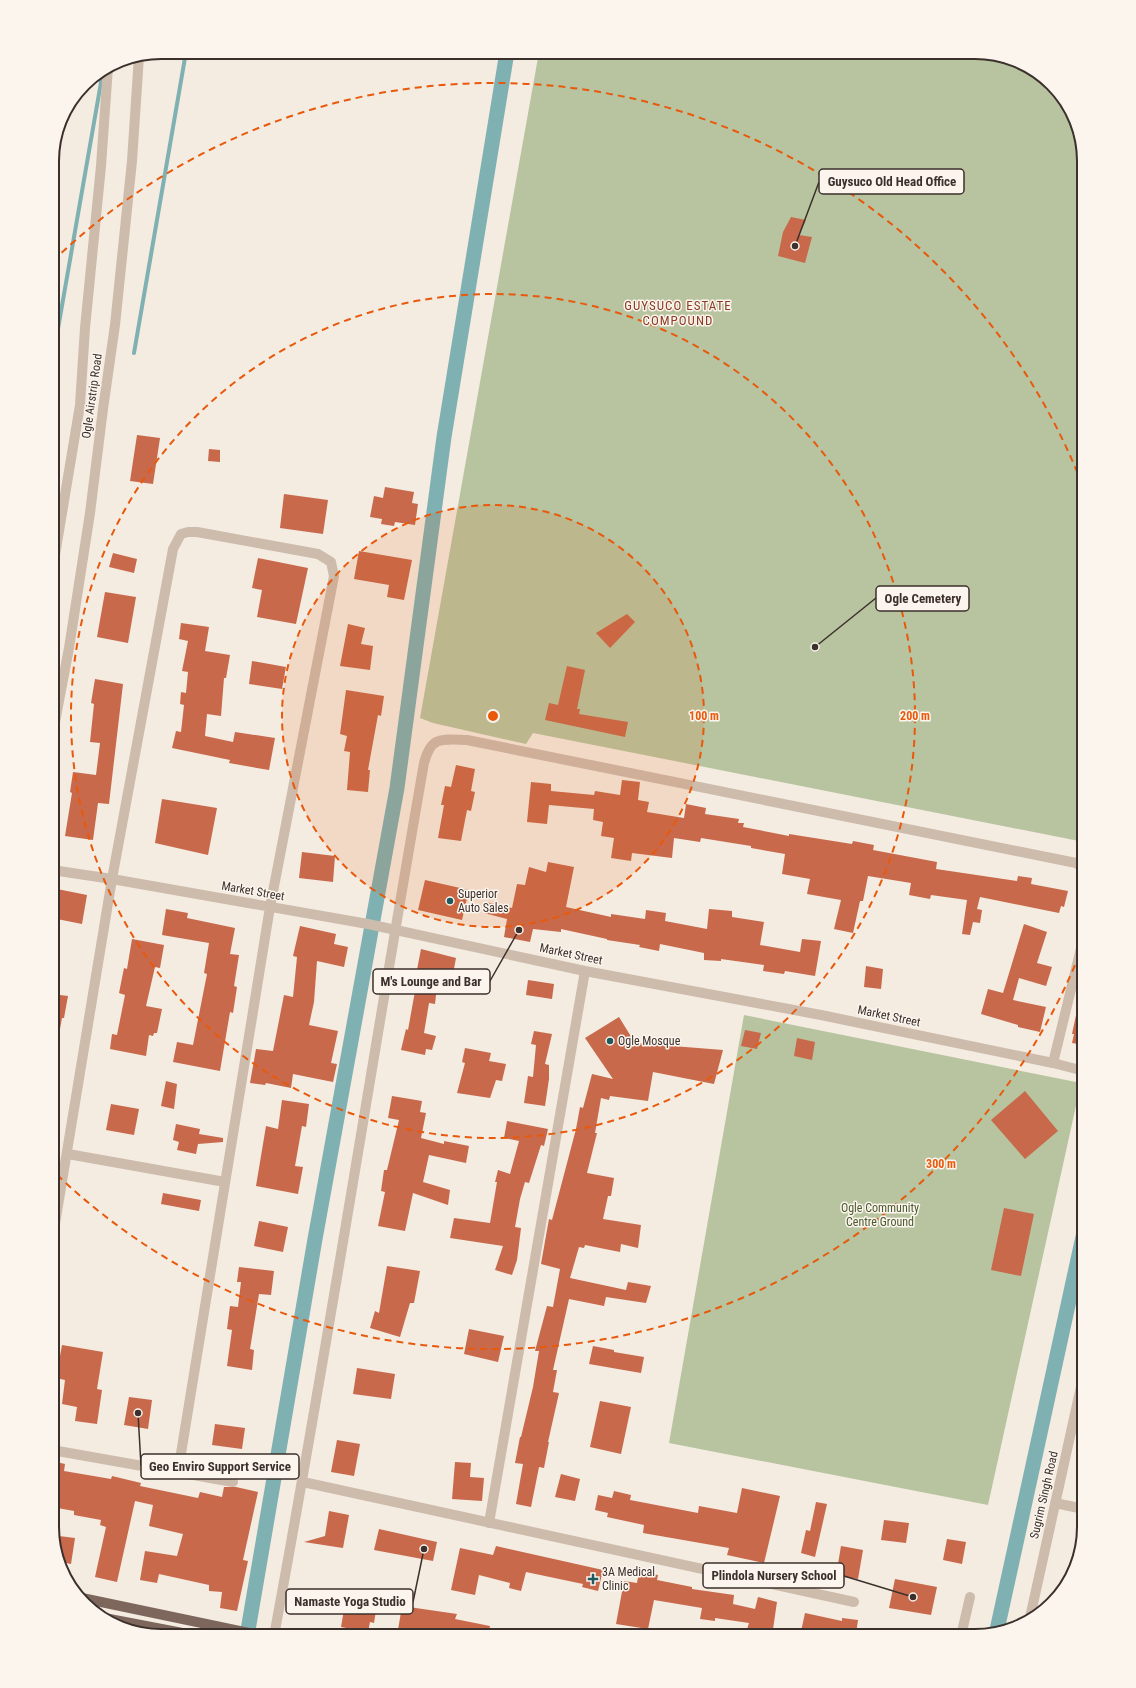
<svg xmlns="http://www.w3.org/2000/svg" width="1136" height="1688" viewBox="0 0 1136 1688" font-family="'Roboto Condensed',sans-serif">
  <rect width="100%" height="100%" fill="#f4ebe1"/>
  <path fill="#b8c4a0" d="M539,52H982L1030,67L1070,107L1084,161V842L533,733L526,744L433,723L420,718Z
    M744,1015L1081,1083L988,1505L669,1443Z"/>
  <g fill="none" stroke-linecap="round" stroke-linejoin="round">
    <path stroke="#7fb0b2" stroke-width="4" d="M134,353L186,52
      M52,363L103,71"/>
    <path stroke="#7fb0b2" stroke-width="15" d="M997,1630L1084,1232
      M247,1636L315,1239L397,788L444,437L507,52"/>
  </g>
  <path fill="#c8694b" d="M791,217L806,220L799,235L812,237L805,263L778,256L783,232Z
    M137,435L160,438L153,484L130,481Z
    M209,449L220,450V462L208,461Z
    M385,487L414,492L412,503L418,504L415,525L395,522L394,526L381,524L382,519L370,517L374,496L383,498Z
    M284,494L328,500L323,534L280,528Z
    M359,551L412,560L404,600L387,597L389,585L354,579Z
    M113,553L137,559L134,573L109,567Z
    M258,558L308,568L296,624L257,617L262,590L252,588Z
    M105,592L136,597L128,643L97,637Z
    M627,614L635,622L610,648L596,633Z
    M181,623L209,627L205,651L230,655L226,678H224L221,716L207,714L205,736L233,742L235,732L275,738L269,770L229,763L230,760L172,748L176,731L181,732L184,705L180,704L181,692L186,693L188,672L182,671L188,641L179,639Z
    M348,624L365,628L361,644L373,646L370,670L340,666Z
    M252,661L286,667L282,689L249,684Z
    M567,666L585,670L577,709H580L579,714L628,722L625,737L545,720L549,703L558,705Z
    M95,679L123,684L109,804L98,803L93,840L65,836L72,793L70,792L73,772L96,775L100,743L90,742L94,704L91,703Z
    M346,690L384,696L381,716L378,715L368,770H370L368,792L347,790L350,752L344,751L347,736L340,734Z
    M456,765L475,769L471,791L475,792L471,811L467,810L461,841L438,838L444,805H441L445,786L451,787Z
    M622,780L640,782L638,800L649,802L647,812L684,818L686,804L706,808L705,814L739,819L738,823H744L743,827L789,836V834L852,844L853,841L874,845L873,850L937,862L936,869L1017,881L1018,876L1032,878L1031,884L1068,891L1064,907L1061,906L1059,913L980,897L977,909L982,910L980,923L973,922L970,935L962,934L967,900L931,895L930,899L909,895L911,883L868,876L863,901H860L853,933L834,929L841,900L807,894L810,879L782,874L785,854L751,848V846L701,838L700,842L674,838L672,858L632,853L631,861L611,858L614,838L601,836L603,822L593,820L594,809L549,805L547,824L527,822L531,782L551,784V791L594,795L595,791L620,795Z
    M162,799L217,808L208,855L155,843Z
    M302,852L335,856L333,882L299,878Z
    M548,862L574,867L566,907L611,917V914L645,919L646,910L666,913L665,921L707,929L709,909L732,911V917L764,922L760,945L800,952L802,939L821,941L815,976L785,971L784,974L763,971L764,965L721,959V961L704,960V953L660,944L659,951L639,947L640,945L607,940V939L561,929V932L533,929L530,942L504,937L507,919L484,913L486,902L512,908L517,884L525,885L529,867L546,872Z
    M425,880L469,890L462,920L418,910Z
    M52,888L87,895L82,924L52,918Z
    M166,909L188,913L187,918L235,928L230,954L239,955L234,986L237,987L233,1013L230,1012L220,1071L173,1062L177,1042L193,1045L207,974L204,973L209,943L162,935Z
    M1024,924L1047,932L1037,963L1052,967L1046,986L1019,978L1013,1000L1046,1007L1040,1032L1018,1027V1025L981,1014L988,989L1003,993Z
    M300,926L336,934L334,944L348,947L344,967L317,961L314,1002L309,1025L338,1031L331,1063L337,1064L333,1082L293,1074L291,1088L266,1083L265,1085L250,1083L256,1049L273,1051L284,995L293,997L297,957L293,956Z
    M132,939L164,945L160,968L155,967L146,1006L162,1009L157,1033H154L153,1036L149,1035L146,1056L110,1049L112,1034L117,1035L125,995L119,993L124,968L127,969Z
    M421,949L456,958L450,990L437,986L435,1004L429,1003L424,1033L436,1036L432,1050L426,1049L425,1055L401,1050L406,1029L408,1030L417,980H415Z
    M866,966L883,969L881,989L864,987Z
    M474,976L491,979L488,993L472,990Z
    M528,980L554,984L552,999L526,995Z
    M52,994L68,996L64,1018H62L58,1040L52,1039Z
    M1079,1001H1084V1045L1072,1043L1074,1034H1072Z
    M619,1017L635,1043L723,1050L714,1084L653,1072L648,1101L610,1096L609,1100L601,1098L595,1133H597L587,1173L614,1178L611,1196H608L603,1219L641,1225L638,1248L621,1244L620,1252L585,1245L584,1248L579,1247L570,1278L626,1290L628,1282L651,1286L646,1303L606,1297L604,1306L569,1299L553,1370H557L553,1392L559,1393L548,1442H549L544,1468L539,1467L531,1507L516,1504L523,1464L515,1463L520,1437H521L533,1387L539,1351H535L547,1306L553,1307L560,1269L541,1264L547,1230L549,1219L552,1220L576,1129L580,1107L583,1108L592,1074L613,1079L585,1038Z
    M745,1030L761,1033L757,1049L741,1046Z
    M534,1031L552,1034L545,1064L549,1065V1079L545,1106L524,1103L528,1076L533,1077L536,1045L531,1044Z
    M797,1038L815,1042L812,1060L794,1056Z
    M465,1048L491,1053L489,1061L506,1064L502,1081L496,1080L490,1098L457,1093L465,1063L462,1062Z
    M166,1081L177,1084L174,1109L161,1106Z
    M1025,1091L1058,1131L1025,1159L991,1120Z
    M392,1096L422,1101L420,1112L426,1113L421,1138L444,1144V1141L469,1146L466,1163L429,1155L423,1182L450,1190L448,1205L413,1193L405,1231L378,1226L385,1192L381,1191L384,1170H387L399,1120L388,1118Z
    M282,1100L309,1104L306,1127L302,1126L295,1166L303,1167L298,1194L256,1186L266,1126L278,1129Z
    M111,1104L139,1109L134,1135L106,1130Z
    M507,1121L548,1129L544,1146L541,1145L529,1183L525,1182L520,1199L515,1227L521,1228L517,1260L512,1275L495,1270L503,1246L450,1238L454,1218L490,1223L497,1182H495L498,1170L510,1174L519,1141L504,1138Z
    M176,1124L200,1129L199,1134L223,1138V1142L198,1144L196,1154L177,1150L179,1142L173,1140Z
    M163,1193L201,1200L199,1211L161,1204Z
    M1004,1208L1034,1214L1021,1276L991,1270Z
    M259,1221L288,1227L283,1252L254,1246Z
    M387,1266L420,1271L414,1303H410L400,1337L370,1328L375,1311L379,1313Z
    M239,1267L274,1271L271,1295L259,1294L250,1349L254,1350L252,1370L227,1366L232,1330L227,1329L230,1306L238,1307L241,1282H237Z
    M469,1329L504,1336L498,1362L464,1354Z
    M62,1345L103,1352L97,1389L102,1390L97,1424L75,1421L77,1407L62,1404L65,1380L56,1378Z
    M593,1346L614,1350V1352L644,1357L641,1373L589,1364Z
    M357,1368L395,1374L391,1399L353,1394Z
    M129,1397L152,1400L148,1429L124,1425Z
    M600,1401L631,1407L621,1454L590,1447Z
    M215,1424L245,1428L242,1449L212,1445Z
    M337,1440L360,1444L354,1476L331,1472Z
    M52,1461L65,1464L64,1471L111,1479L112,1476L141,1483L140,1486L198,1498L200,1492L222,1497L224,1487H236L258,1492L243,1560L248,1561L237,1611L220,1608L222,1592L209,1591V1585L159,1574L157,1583L140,1580L145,1551L177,1556L183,1534L149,1526L153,1505L135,1501L117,1582L95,1577L106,1527L100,1525L101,1520L74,1515V1511L52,1507Z
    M455,1462L471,1463L470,1477L484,1478L482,1501L452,1499Z
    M561,1474L580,1479L575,1501L555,1497Z
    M742,1488L780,1496L764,1563L727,1555L729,1548L643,1533L644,1525L607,1517L608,1513L595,1510L598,1495L612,1498L614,1491L631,1495L630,1500L698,1513L699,1506L737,1513Z
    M816,1502L827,1504L815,1557L801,1553L806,1530L810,1531Z
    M329,1511L349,1515L343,1548L304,1542L325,1536Z
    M884,1520L909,1523L906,1543L881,1540Z
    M379,1529L437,1542L433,1561L374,1550Z
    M59,1536L75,1538L71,1564L61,1562L58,1548Z
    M947,1539L966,1542L962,1564L943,1560Z
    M496,1546L603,1570L598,1591L582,1587L583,1584L526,1572L521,1591L509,1588L510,1583L479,1575L475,1595L451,1590L460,1548L493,1555Z
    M841,1546L863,1550L858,1579L836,1576Z
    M639,1572L658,1575L657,1580L692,1587V1589L734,1595L733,1604L755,1609L758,1597L777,1602L772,1636H745L749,1623L715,1618V1621L700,1619L702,1608L654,1600L648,1629L616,1624L624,1581L637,1583Z
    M895,1579L937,1587L931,1615L889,1608Z
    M357,1595L370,1597L369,1602L377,1604L374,1623L370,1622L368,1632L341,1627L346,1598L356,1600Z
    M402,1606L457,1614L455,1619L490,1626L488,1636H435L398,1630Z
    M805,1613L842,1621V1618L858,1620L856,1634L854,1636H800Z"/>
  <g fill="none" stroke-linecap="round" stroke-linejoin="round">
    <path stroke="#cdbbac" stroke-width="10" d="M52,573L80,405L85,328L101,166L108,67
      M52,738L69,648L90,513L103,409L115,325L132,161L139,56
      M52,870L112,879L368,924L585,971L821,1015L1053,1063L1084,1071
      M1053,1063L1084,936
      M68,1154L225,1182
      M52,1242L112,879L173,549L181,534L188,532H197L318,554L331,562L334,576L270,907L178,1472
      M52,1450L233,1482
      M303,1482L854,1602
      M1055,1503L1084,1509
      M489,1523L585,971
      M1029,1622L1084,1373
      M274,1636C328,1346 373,1054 424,763C431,736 441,739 467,740L1076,863L1084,869
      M961,1636L970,1597"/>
    <path stroke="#7d675c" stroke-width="10" d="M82,1598L264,1636
      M99,1617L198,1636"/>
  </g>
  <circle cx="493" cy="716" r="211" fill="#e8590c" fill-opacity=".12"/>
  <g fill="none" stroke="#e8590c" stroke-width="2" stroke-dasharray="7 5">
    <circle cx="493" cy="716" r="211"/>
    <circle cx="493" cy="716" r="422"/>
    <path d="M1084 943A633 633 0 0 1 53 1171M53 261A633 633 0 0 1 1084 489"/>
  </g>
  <g fill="#1f5a5e" stroke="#fbf5ee" stroke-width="1.5">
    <circle cx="450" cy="901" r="4"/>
    <circle cx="610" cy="1041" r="4"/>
    <path d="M591 1573h4v4h4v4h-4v4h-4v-4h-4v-4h4z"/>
  </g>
  <g text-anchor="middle" stroke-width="3" stroke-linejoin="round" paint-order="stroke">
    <g font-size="12" fill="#3b302b" stroke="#fbf5ee">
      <text transform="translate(92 396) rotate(-82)" y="4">Ogle Airstrip Road</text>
      <text transform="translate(253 891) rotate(10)" y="4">Market Street</text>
      <text transform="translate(571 954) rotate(12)" y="4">Market Street</text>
      <text transform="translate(889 1016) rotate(12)" y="4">Market Street</text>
      <text transform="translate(1044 1495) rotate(-77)" y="4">Sugrim Singh Road</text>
    </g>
    <g font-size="12" fill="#3b302b" stroke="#fbf5ee" text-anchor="start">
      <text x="458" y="898">Superior<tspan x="458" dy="14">Auto Sales</tspan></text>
      <text x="618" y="1045">Ogle Mosque</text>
      <text x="602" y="1576">3A Medical<tspan x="602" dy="14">Clinic</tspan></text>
    </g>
    <g font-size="12" fill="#4a5a2e" stroke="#fbf5ee">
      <text x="880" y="1212">Ogle Community<tspan x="880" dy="14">Centre Ground</tspan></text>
    </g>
    <g font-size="13" letter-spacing="1" fill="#8c3b22" stroke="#fbf5ee">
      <text x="678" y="310">GUYSUCO ESTATE<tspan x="678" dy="15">COMPOUND</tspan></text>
    </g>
  </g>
  <path d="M0 0H1136V1688H0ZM161 59H975A102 102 0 0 1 1077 161V1527A102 102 0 0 1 975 1629H161A102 102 0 0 1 59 1527V161A102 102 0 0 1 161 59Z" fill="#fbf5ee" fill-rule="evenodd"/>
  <path fill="none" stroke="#3b302b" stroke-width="2" d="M161 59H975A102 102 0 0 1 1077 161V1527A102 102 0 0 1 975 1629H161A102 102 0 0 1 59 1527V161A102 102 0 0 1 161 59Z"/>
  <circle cx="493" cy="716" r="6" fill="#e8590c" stroke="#fbf5ee" stroke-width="2"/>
  <g font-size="12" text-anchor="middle" font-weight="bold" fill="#e8590c" stroke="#fbf5ee" stroke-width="3" stroke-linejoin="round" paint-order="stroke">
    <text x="704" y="720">100 m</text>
    <text x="915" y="720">200 m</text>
    <text x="941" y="1168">300 m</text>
  </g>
  <path fill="none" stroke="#3b302b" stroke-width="1.5" d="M795 246L819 182M815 647L876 598M519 930L490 981M138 1413L141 1466M913 1597L844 1576M424 1549L413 1602"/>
  <g fill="#3b302b" stroke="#fbf5ee" stroke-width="1.5">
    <circle cx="795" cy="246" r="4"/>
    <circle cx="815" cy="647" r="4"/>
    <circle cx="519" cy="930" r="4"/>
    <circle cx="138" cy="1413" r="4"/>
    <circle cx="913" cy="1597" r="4"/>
    <circle cx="424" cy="1549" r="4"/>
  </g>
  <g fill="#fbf5ee" stroke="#3b302b" stroke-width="1.5">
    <rect x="819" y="169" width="145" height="25" rx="4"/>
    <rect x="876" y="586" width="93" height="25" rx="4"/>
    <rect x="373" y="969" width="117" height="25" rx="4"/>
    <rect x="141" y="1454" width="158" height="25" rx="4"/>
    <rect x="703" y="1563" width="141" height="25" rx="4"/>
    <rect x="286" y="1589" width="127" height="25" rx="4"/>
  </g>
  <g font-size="13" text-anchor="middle" font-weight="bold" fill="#3b302b">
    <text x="892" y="186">Guysuco Old Head Office</text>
    <text x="923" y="603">Ogle Cemetery</text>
    <text x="431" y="986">M's Lounge and Bar</text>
    <text x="220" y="1471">Geo Enviro Support Service</text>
    <text x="774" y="1580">Plindola Nursery School</text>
    <text x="350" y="1606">Namaste Yoga Studio</text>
  </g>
</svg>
